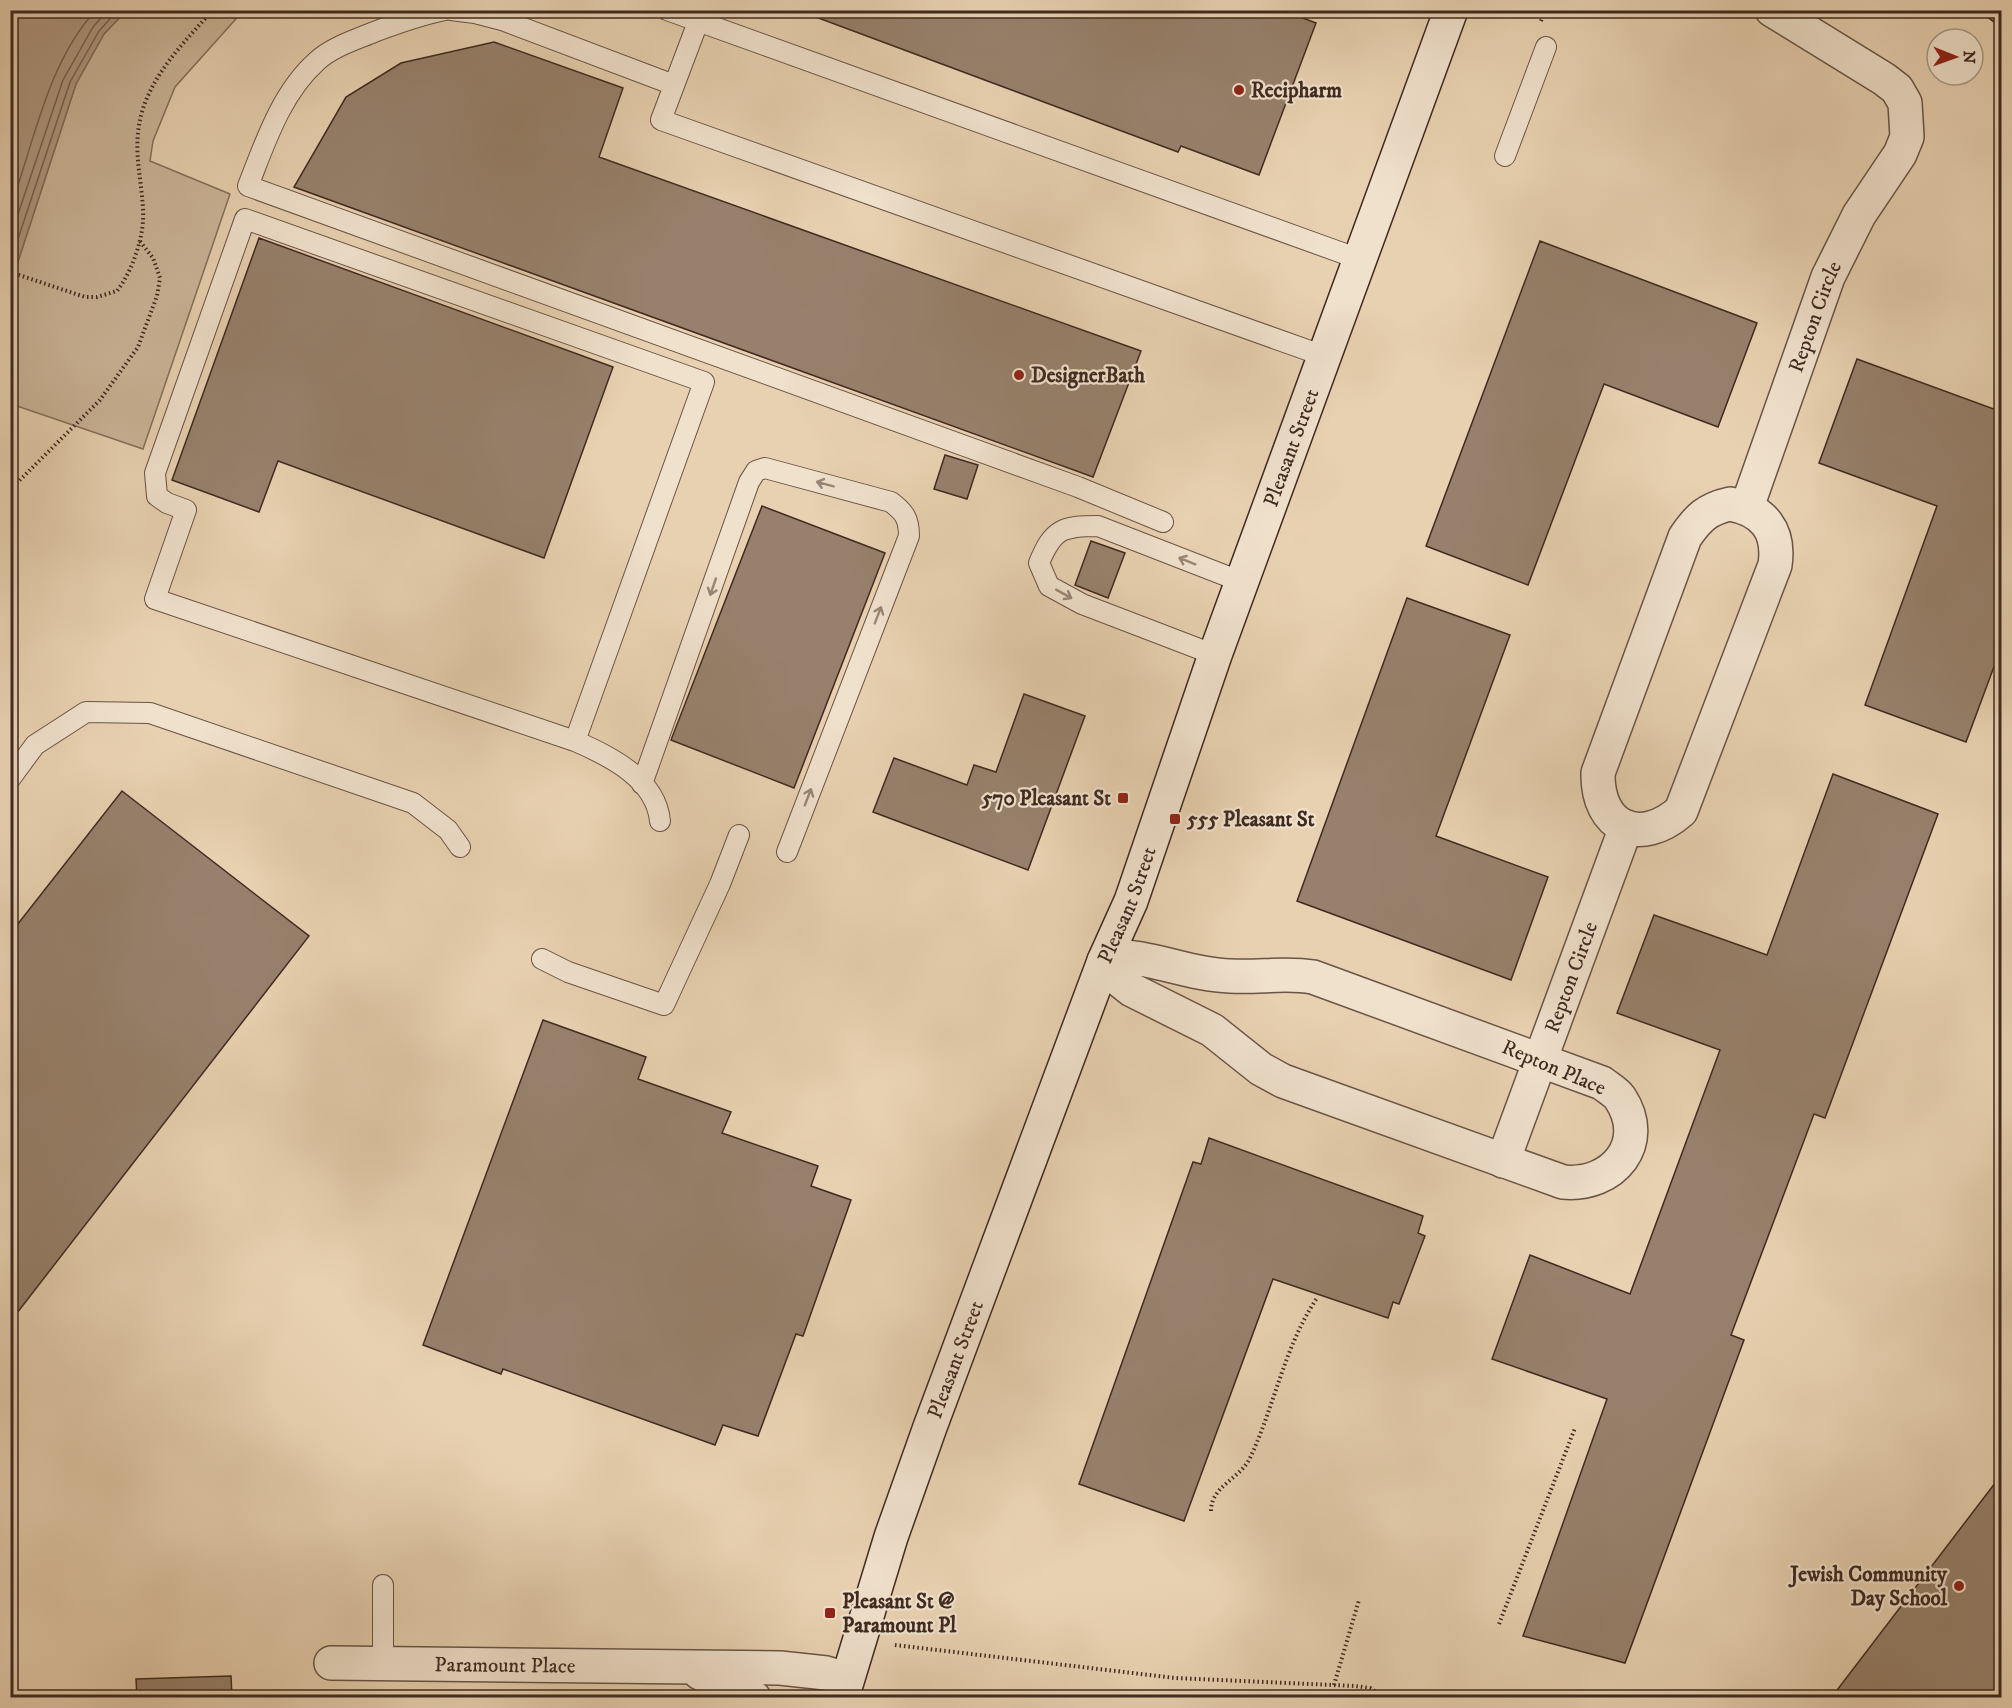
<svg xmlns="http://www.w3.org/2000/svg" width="2012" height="1708" viewBox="0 0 2012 1708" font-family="'IM FELL DW Pica',serif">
  <rect width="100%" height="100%" fill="#e8d1b1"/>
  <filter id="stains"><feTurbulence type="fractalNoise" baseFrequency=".00333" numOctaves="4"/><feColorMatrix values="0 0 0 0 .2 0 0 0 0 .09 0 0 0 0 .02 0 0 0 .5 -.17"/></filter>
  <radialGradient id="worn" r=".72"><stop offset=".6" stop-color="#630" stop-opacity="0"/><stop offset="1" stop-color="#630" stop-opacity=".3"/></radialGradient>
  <path fill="#cbb599" stroke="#85705e" stroke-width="1.5" d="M126,11H243L175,87L153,141L150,161L230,194L143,449L11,404V283L76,84L104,34Z"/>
  <path fill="#af9880" stroke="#826c5a" stroke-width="1.5" d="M11,10L126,11L104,34L76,84L11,283Z"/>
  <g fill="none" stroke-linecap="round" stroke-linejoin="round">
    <path stroke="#776151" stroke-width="1.5" d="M10,209C34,143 47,63 96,10
      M10,238L63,80L93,27L108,10
      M10,263L70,82L99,31L118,10"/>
  </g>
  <path fill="#97816c" stroke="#3f2a22" stroke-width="1.5" d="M797,10H1282L1316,23L1259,175L1181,146L1178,152Z
    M1978,10H2002V28Z
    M494,42L623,88L599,157L1141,351L1093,477L294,187L346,97L401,63Z
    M259,238L613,367L544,558L278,461L259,512L172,480Z
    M1540,241L1757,323L1718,427L1604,384L1528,585L1426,546Z
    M1857,359L2002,412V645L1966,742L1865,705L1937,506L1819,463Z
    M945,455L978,465L967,499L934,489Z
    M762,506L885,553L794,788L671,740Z
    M1091,541L1125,553L1108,598L1075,585Z
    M1407,598L1510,635L1436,836L1548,877L1511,980L1297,901Z
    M1024,694L1085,716L1028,870L873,812L894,758L967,785L974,765L996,772Z
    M1833,774L1938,814L1825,1118L1814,1114L1731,1335L1744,1340L1625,1663L1523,1636L1607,1399L1492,1359L1530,1255L1630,1294L1720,1050L1617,1013L1654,915L1767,955Z
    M122,791L309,936L10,1322V934Z
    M543,1020L646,1057L638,1079L731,1112L722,1133L818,1166L811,1186L851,1200L803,1336L796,1334L758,1436L723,1425L715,1445L503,1369L501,1374L423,1345Z
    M1209,1138L1423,1216L1418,1233L1425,1236L1399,1304L1393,1302L1388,1318L1273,1279L1184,1521L1079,1484L1193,1162L1201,1164Z
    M2002,1474V1698H1831Z
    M231,1676L232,1698H137L136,1679Z"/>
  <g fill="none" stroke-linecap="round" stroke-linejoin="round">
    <g stroke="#695446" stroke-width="22">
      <path id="lane" d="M445,10C420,15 398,23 374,32C355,40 332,47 317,61C281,93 265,143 248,186L1078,487L1163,522
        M451,10L475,13L502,20L674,85
        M667,10L1359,259
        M698,22L661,120L1324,356
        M1505,156L1546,47
        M1215,655L1082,604L1049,586L1039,563C1053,529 1062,526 1098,526L1242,582
        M575,741L155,599L186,510L167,503L157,496L155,473L245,219L704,382L575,741C610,756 656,779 660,821
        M10,779L35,745L86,712L150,713L413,803L448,830L460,847
        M642,784L749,482L756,471L765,468L891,502C904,512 909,518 909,536L787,852
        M542,959L568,972L664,1005L720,884L739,835
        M383,1663V1585"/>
    </g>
    <g stroke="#695446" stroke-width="36">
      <g id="street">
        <path d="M1730,504C1764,510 1780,531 1775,565L1681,811C1640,847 1597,828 1598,773L1685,537C1698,518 1707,509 1730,504Z"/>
        <path id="s1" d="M1747,507L1828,277L1859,215L1900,154L1907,137L1905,103L1897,89L1884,79L1772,10"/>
        <path d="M1126,957C1161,960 1194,975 1230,976C1258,978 1285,972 1313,977L1602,1083C1608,1088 1616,1092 1620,1098C1650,1143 1613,1187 1563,1182L1283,1081L1261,1069L1212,1030L1132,990L1118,979L1104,961Z"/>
        <path id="s2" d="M1503,1161L1626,827"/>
        <path id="s3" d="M331,1663L780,1668L826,1673L847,1679"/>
        <path d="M700,1673L754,1698"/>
      </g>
    </g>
    <g stroke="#3f2a22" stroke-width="36">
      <g id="secondary">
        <path id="s4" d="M842,1698L891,1537L930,1427L1104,961L1131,901L1215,655L1451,10"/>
      </g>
    </g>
    <path stroke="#3f2a22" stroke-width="4" stroke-dasharray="1.5 3" stroke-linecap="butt" d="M1541,21L1545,10
      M10,272L85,297H97L117,291C133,270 145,235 143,208C141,175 132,146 142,112C153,73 186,40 213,10
      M10,490L100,400L138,347L157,296L160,278L153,258L139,240
      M10,592V596
      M1211,1511C1211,1486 1240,1479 1250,1458C1275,1405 1284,1347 1317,1298
      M1499,1624L1575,1428
      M895,1645L1175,1678L1355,1686L1370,1688L1387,1698
      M1334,1685L1359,1600"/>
    <use href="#lane" stroke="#f0e1cc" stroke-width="20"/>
    <use href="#street" stroke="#f0e1cc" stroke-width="33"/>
    <use href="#secondary" stroke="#f0e1cc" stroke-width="33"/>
  </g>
  <defs><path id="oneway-shaft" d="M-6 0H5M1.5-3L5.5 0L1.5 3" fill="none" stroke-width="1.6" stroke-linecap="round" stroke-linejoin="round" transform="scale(1.5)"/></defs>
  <g stroke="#988677">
    <use href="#oneway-shaft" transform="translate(825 484) rotate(-165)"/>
    <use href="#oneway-shaft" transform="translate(1187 561) rotate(-158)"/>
    <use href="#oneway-shaft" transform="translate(713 587) rotate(109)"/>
    <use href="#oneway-shaft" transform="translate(1064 594) rotate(29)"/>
    <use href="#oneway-shaft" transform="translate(878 615) rotate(-69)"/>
    <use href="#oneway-shaft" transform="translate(808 797) rotate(-69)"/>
  </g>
  <g fill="#8f2418" stroke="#f0e1cc" stroke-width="2">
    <circle cx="1239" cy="90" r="6"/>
    <circle cx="1019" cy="375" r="6"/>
    <rect x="1117" y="792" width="12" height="12" rx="3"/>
    <rect x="1169" y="813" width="12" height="12" rx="3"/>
    <circle cx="1959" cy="1586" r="6"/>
    <rect x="824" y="1607" width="12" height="12" rx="3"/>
  </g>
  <g text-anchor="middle" stroke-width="4.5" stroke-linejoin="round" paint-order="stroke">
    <g font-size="21" font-weight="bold" fill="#3f2a22" stroke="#f0e1cc" text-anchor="start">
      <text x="1251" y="97">Recipharm</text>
      <text x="1031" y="382">DesignerBath</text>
      <text x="1111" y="805" text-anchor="end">570 Pleasant St</text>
      <text x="1187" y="826">555 Pleasant St</text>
      <text x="1947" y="1581" text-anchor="end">Jewish Community<tspan x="1947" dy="24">Day School</tspan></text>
      <text x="842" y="1608">Pleasant St @<tspan x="842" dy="24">Paramount Pl</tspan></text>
    </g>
    <g font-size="21" fill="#3f2a22" stroke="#f0e1cc">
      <text dy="7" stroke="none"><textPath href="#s1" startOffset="202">Repton Circle</textPath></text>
      <text dy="7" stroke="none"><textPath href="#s4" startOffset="1329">Pleasant Street</textPath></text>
      <text dy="7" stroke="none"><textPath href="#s4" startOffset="843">Pleasant Street</textPath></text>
      <text dy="7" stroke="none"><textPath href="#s2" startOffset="196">Repton Circle</textPath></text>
      <text transform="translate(1554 1067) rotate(23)" y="7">Repton Place</text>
      <text dy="7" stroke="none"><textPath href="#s4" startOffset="357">Pleasant Street</textPath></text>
      <text dy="7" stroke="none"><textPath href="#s3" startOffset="174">Paramount Place</textPath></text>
    </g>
  </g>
  <rect width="2012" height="1708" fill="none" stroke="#e8d1b1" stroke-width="36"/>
  <rect x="12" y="12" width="1988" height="1684" fill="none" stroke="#3f2a22" stroke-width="3"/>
  <rect x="18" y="18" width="1976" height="1672" fill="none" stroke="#3f2a22" stroke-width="1.5"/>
  <g transform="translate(1955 57) rotate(91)"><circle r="28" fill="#f0e1cc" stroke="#a99888" stroke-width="1.5"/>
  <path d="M0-4.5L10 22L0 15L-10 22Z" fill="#8f2418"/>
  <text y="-9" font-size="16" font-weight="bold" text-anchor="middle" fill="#3f2a22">N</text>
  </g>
  <rect width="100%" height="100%" filter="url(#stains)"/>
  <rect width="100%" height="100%" fill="url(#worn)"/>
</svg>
